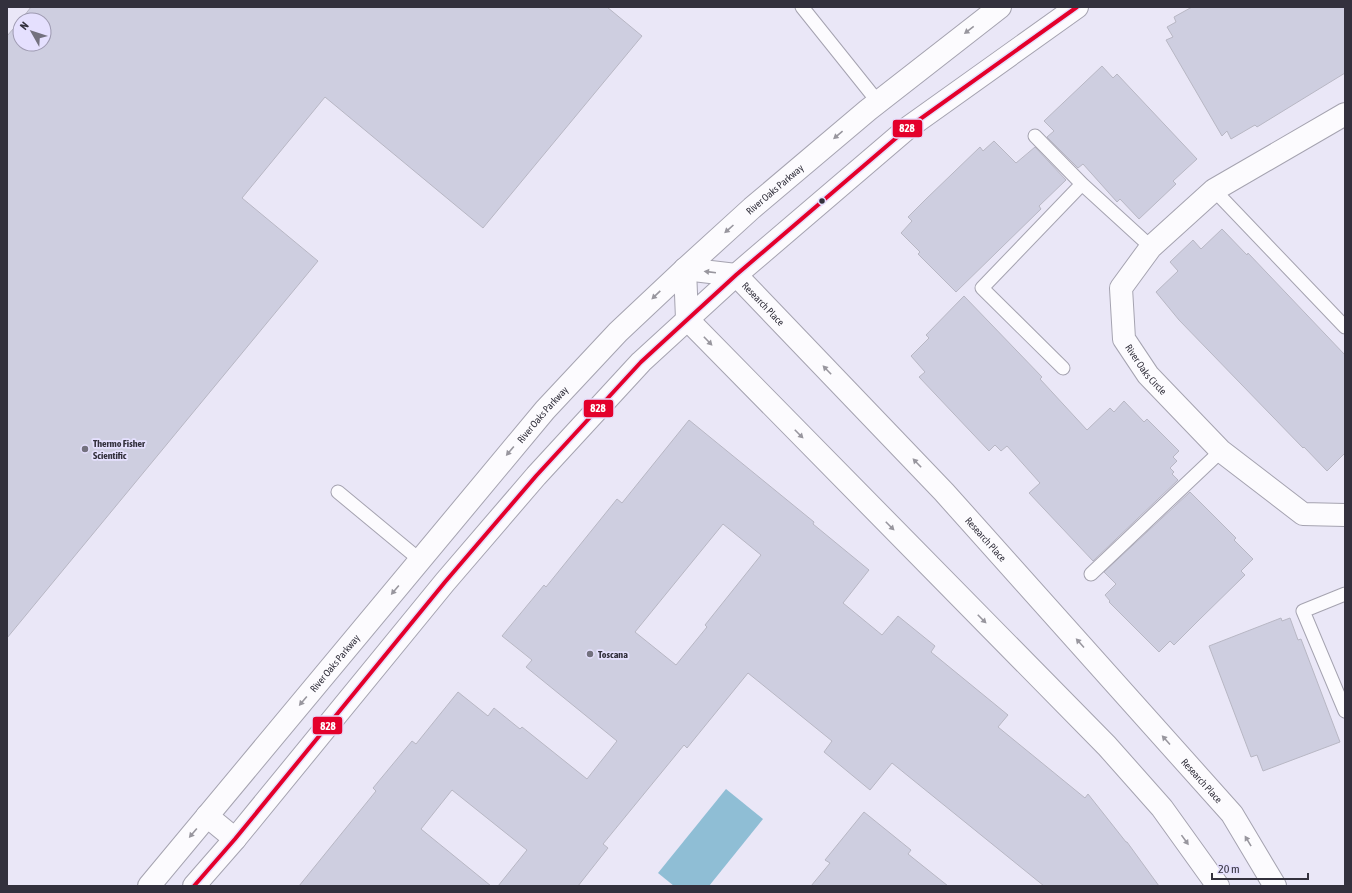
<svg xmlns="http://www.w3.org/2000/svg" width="1352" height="893" viewBox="0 0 1352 893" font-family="'Asap Condensed',sans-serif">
  <rect width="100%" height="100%" fill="#eae7f7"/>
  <path fill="#8fbed5" d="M726,789L763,819L709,886H674L658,873Z"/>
  <path fill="#cecee0" stroke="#b8b7c4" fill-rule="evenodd" d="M31,7H607L642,36L483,228L325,97L242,198L318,261L7,638V36L20,21V44H44V20H21Z
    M1192,7H1345V73L1257,127L1255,125L1231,139L1227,131L1222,136L1166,40L1173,37L1167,27L1176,22L1174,17Z
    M1102,66L1113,78L1117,74L1197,159L1173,181L1176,184L1139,219L1120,199L1117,202L1083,164L1078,168L1047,137L1054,131L1044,121Z
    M994,141L1016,163L1035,147L1066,180L1039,206L1041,209L956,292L918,254L920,252L901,233L912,221L908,217L926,199L980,147L983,151Z
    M1222,229L1247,255L1248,253L1345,355V453L1327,471L1304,447L1303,448L1179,320L1156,292L1178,271L1170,262L1193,240L1201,249Z
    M964,296L1042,377L1040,379L1087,430L1110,408L1114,412L1124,401L1144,422L1147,419L1179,451L1173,457L1177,461L1170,468L1174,472L1172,474L1178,480L1093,561L1029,493L1040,483L1007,446L1001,451L995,445L989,451L919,377L925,372L911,356L929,338L926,335Z
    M689,420L814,522L813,524L869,570L843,603L882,635L898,616L935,646L931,652L1008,715L998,727L1085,798L1088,794L1126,842H1127L1159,886H1044L892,763L870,790L824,752L832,741L748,673L687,748L684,745L603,844L608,848L578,886H498L527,850L452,790L421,829L491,886H299L376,791L373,788L412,741L416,744L458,692L488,716L494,708L520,729L522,727L587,779L617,741L526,667L532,660L502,636L544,585L546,587L617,499L622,503ZM723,524L761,555L705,625L707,627L676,665L635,632Z
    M1190,492L1236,538L1234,540L1253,559L1241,571L1245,575L1199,620L1174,645L1170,641L1159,652L1109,602L1110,601L1105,595L1116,584L1104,572Z
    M1281,618L1282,621L1290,618L1298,640L1301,639L1340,742L1263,771L1257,755L1251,757L1209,646Z
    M864,812L911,850L908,854L948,886H811L830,863L825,860Z"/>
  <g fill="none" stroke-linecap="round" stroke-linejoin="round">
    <g stroke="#a5a3b0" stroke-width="15">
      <path id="service" d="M802,7L878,102
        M1035,136L1082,184L1151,247
        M1214,190L1345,327
        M1063,368L982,288L1082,184
        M338,492L420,560
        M1091,574L1221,451
        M1345,594L1303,611L1345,711"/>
    </g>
    <g stroke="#a5a3b0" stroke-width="24">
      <g id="minor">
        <path id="s1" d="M1345,114L1214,190L1151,247L1121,288L1124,339L1148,375L1221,451L1303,514L1345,515"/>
      </g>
    </g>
    <g stroke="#a5a3b0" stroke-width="24">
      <g id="tertiary">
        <path id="s2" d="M685,269L736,275L944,492L1232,814L1275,886"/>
        <path d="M685,269L687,319L1107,746L1162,808L1218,886"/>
        <path d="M207,816L235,839"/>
        <path id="s3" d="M149,886L545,410L618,332L685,269L752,208L868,110L1000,7"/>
        <path d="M194,886L235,839L445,582L536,476L641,362L736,275L909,127L1077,7"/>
      </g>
    </g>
    <use href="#service" stroke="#fcfbfe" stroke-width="13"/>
    <use href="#minor" stroke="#fcfbfe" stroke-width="22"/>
    <use href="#tertiary" stroke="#fcfbfe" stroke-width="22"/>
    <g stroke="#e5e0fe" stroke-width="7">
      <path id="bus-1" d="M194,886L235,839L445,582L536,476L641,362L736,275L909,127L1077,7"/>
    </g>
    <use href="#bus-1" stroke="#e4002b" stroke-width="4"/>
  </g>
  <defs><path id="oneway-solid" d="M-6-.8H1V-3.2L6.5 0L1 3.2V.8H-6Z"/></defs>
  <g fill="#98969e">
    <use href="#oneway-solid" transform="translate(969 30) rotate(142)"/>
    <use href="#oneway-solid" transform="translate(838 135) rotate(140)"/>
    <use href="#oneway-solid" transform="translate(729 229) rotate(138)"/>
    <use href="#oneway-solid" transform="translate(710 272) rotate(-173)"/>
    <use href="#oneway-solid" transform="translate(656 295) rotate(136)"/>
    <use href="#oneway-solid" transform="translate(708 341) rotate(46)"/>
    <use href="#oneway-solid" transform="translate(827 370) rotate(-134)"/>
    <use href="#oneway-solid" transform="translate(799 434) rotate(45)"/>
    <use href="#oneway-solid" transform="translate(510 451) rotate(130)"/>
    <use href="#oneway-solid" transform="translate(917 463) rotate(-134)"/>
    <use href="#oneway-solid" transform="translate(890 526) rotate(45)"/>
    <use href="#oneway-solid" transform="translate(395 590) rotate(130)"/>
    <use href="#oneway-solid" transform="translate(982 619) rotate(45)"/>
    <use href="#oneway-solid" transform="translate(1080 643) rotate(-132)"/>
    <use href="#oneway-solid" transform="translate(303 701) rotate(130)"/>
    <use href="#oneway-solid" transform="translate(1166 740) rotate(-132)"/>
    <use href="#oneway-solid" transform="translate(193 833) rotate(130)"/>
    <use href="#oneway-solid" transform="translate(1185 840) rotate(54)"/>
    <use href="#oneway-solid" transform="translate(1248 841) rotate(-121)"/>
  </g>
  <circle fill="#33313d" stroke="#e5e0fe" stroke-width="1.5" cx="822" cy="201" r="3.5"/>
  <g fill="#73717e" stroke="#e5e0fe" stroke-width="1.5">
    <circle cx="85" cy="449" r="4"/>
    <circle cx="590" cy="654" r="4"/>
  </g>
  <g text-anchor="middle" stroke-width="3.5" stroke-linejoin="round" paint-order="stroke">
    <g font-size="10" fill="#33313d" stroke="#e5e0fe">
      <text dy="4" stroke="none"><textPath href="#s3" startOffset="938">River Oaks Parkway</textPath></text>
      <text dy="4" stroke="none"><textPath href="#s2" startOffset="91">Research Place</textPath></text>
      <text dy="4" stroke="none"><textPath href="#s1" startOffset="376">River Oaks Circle</textPath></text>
      <text dy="4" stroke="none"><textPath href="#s3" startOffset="614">River Oaks Parkway</textPath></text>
      <text dy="4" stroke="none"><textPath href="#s2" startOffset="415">Research Place</textPath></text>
      <text dy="4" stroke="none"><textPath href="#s3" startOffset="290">River Oaks Parkway</textPath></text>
      <text dy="4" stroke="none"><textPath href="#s2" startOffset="739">Research Place</textPath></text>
    </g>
    <g font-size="10" font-weight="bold" fill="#33313d" stroke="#e5e0fe" text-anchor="start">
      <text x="93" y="447">Thermo Fisher<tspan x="93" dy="12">Scientific</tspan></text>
      <text x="598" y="658">Toscana</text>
    </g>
  </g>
  <g stroke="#e5e0fe" stroke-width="1.5">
    <rect x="892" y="119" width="31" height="19" rx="4" fill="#e4002b"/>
    <rect x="583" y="399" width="31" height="19" rx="4" fill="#e4002b"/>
    <rect x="312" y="716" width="31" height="19" rx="4" fill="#e4002b"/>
  </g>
  <g font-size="11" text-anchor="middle" font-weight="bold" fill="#fff">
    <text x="907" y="132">828</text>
    <text x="598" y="412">828</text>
    <text x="328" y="730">828</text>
  </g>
  <rect width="1352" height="893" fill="none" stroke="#33313d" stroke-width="16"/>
  <g transform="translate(32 32) rotate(309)"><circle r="19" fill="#e5e0fe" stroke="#9e9ab1"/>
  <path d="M0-3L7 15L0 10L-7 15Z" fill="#73717e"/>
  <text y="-6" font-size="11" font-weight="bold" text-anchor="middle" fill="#33313d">N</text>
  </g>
  <path d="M1212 873v6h96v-6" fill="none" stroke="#33313d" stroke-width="2"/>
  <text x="1218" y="873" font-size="12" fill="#33313d" stroke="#e5e0fe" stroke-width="3" paint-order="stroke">20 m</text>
</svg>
